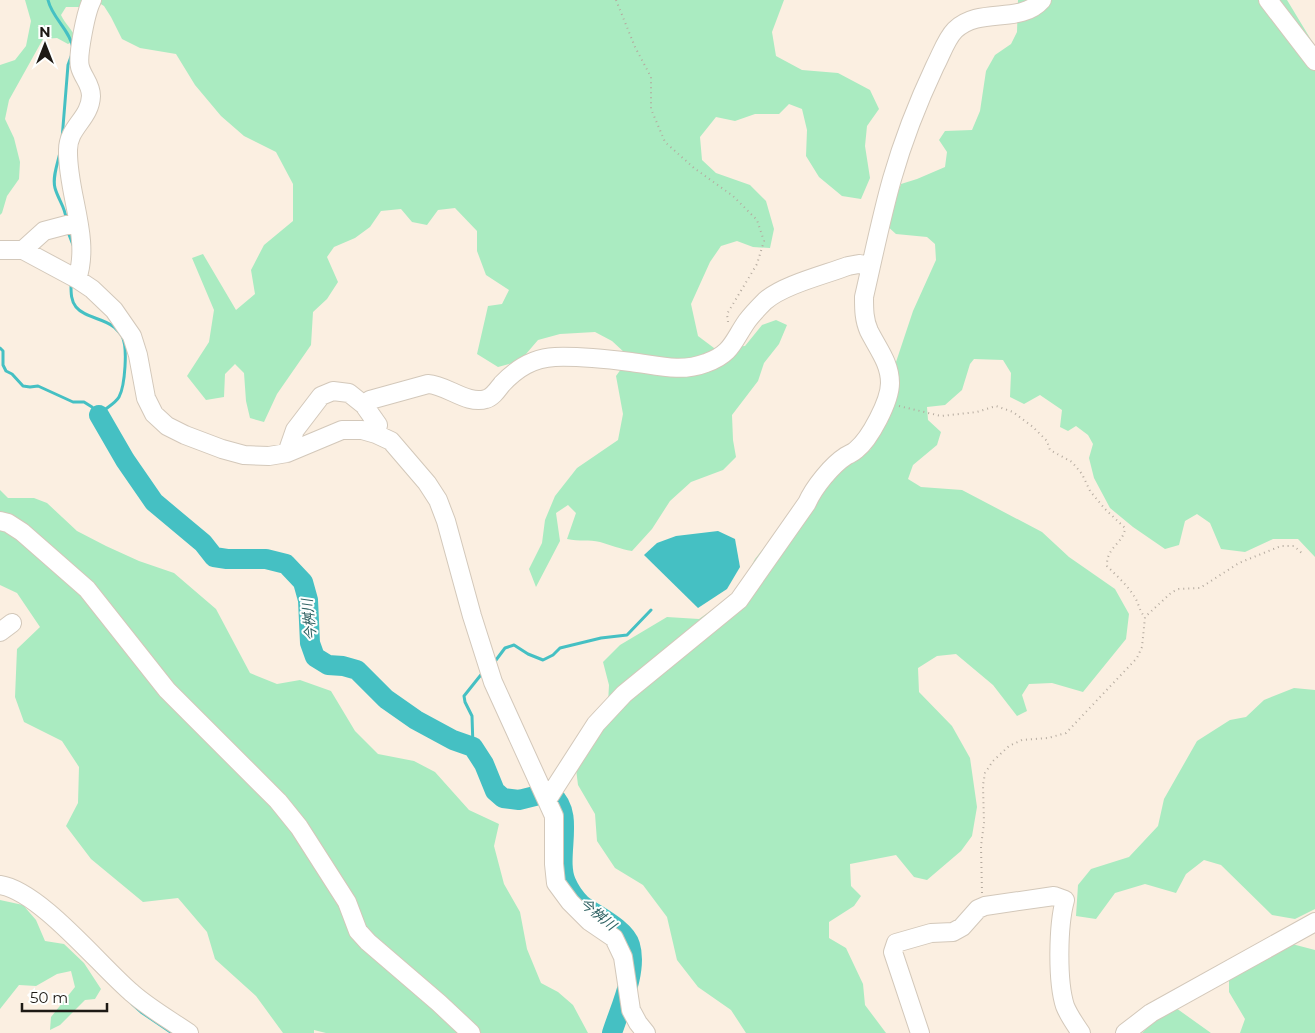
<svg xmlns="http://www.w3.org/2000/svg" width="1315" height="1033" viewBox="0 0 1315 1033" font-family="Montserrat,'Noto Sans JP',sans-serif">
  <rect width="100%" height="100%" fill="#fbefe1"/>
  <path fill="#aaebc1" d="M25,0H784L772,32L776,56L802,70L838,73L870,90L879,109L867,126L865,146L870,178L861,199L842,196L819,177L806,156L807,130L802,109L789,104L779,114H755L735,121L716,117L700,137L702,160L716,173L750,185L766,201L774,229L770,248L753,247L737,241L721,246L710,262L691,304L698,336L714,348L745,346L762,325L776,320L787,325L779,344L764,363L758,381L732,415L733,440L736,457L723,470L691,482L670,501L652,529L632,551C620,549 611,545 600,542C589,539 579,542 567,539L576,513L568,505L556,513L560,541L536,587L529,569L542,543L545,520L555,496L577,468L618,440L623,414L616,376L624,365L625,353L612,341L595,332L560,334L538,340L520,361L498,367L477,354L488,306L502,304L509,290L486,275L477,251V231L455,208L438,210L427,225L412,222L401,209L381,211L370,227L355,238L334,247L327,257L338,282L327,299L313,312L311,345L277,394L264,422L250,418L246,401L244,373L235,364L225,374L224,397L206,400L187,376L209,342L214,310L192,258L203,254L236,310L255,294L251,270L264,245L293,221V184L276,152L244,136L221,116L195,85L176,54L140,48L122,39L111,17L104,6L96,1L81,7H66L61,15C65,24 74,31 76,40L68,44L57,38L43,39L9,100L5,119L14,138L20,162L19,179L7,196L2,213L0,215V65L15,60L26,46L31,21Z
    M1018,0H1287L1313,43L1315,51V557L1298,539H1273L1245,552L1221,549L1210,523L1197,514L1185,521L1179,545L1165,549L1133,527L1110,508L1094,478L1089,458L1093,444L1088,435L1076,426L1068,431L1060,427L1062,410L1040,395L1024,404L1010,397L1011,373L1003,360L974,359L970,364L962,390L945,405L927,407L928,420L941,432L937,445L913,465L908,479L921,487L962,490L1042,532L1069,557L1115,589L1129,614L1126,639L1083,692L1052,683L1029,684L1022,695L1027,711L1017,716L993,685L956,654L937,656L918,668L919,692L952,726L970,758L977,807L972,836L961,851L927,880L914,877L896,855L850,864L851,886L861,896L854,906L829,922V938L846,948L863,984L865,1005L886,1033H746L731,1010L698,987L677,960L667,917L643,885L615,868L597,841L595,814L578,785L576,769L607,723L609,685L603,662L620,645L667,617L699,619L738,592L755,559L793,512L823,463L843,464L870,450L887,423L895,396V365L913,311L936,260L935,244L927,237L896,234L886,225L901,184L917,179L945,167L947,152L939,140L945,131L972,130L980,111L986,71L995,55L1011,44L1017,32Z
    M0,490L8,498H34L47,503L77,531L106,546L139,561L174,573L216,609L250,673L277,684L300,680L331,691L355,731L378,754L414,761L435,772L469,810L499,824L494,846L504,884L520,912L527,949L541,983L558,992L573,1005L588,1033H326L314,1030V1033H283L256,996L215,959L207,932L178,898L143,902L91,859L66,826L78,803L79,767L62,741L24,722L15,697L17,649L40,627L17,593L0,585Z
    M1294,688L1315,690V909L1295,919L1272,915L1221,865L1204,860L1186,874L1176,893L1145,884L1115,893L1096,919L1076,916L1078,885L1091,869L1129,857L1158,826L1164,799L1197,741L1230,720L1246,717L1264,700Z
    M0,900L23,905L36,920L45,941L64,944L84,963L101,989L95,999L85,1000L60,1025L50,1030L51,1017L75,987L71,971L57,974L36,986L19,985L0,1009Z
    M1292,944L1315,950V1033H1240L1245,1019L1229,992V980Z
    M1176,1008L1211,1033H1142L1151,1024Z"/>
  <path fill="#45c0c3" d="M718,531L735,539L740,567L727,589L698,608L644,555L657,543L676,536Z"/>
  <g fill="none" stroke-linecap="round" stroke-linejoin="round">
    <path stroke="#45c0c3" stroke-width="3" d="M48,0C52,18 70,30 73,48
      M62,139L68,65L72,54
      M60,152C58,163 52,177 55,188C58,199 65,207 66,218
      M68,232L73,245
      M0,348L3,351V365L6,371L12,374L23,386L30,387L38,386L73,402H84L92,407L99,415C104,409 115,404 119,397C125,386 128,347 122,336C120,333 116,329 114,327C103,318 85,318 76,307C71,301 71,293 71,285
      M493,664L505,648L514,645L528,654L543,660L553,655L560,648L601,638L627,635L651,610
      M473,747L472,716L465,702L464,696L484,671
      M132,1004L141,1012L172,1033"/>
    <path stroke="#45c0c3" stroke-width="20" d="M99,415L125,460L154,502L203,543L214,557L227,559H266L286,564L303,582L308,600L310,643L315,657L328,665L343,666L357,670L386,699L416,720L453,740L473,747L484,764L495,791L503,798L519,800L539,795
      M552,795C576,814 555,857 566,882C569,889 576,899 581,904C595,915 625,928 630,945C638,971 620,1008 612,1033"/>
    <g stroke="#d3c8ba" stroke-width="20">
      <path id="minor" d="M1268,0L1315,61
        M0,250H23L77,279L92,289L114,310L132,336L138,355L146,398L154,414L167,426L185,435L222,449L244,455L269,456L287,453L342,430H362L376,434L391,441L427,483L438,500L446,521L472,616L493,682L554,816V864L556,883L570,902L589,921L614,938L623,957L631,1010L638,1023L646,1033
        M23,250L44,231L78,222
        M77,279C91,238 67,193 68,150C68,127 90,119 91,96C91,84 83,78 80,67C77,56 86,11 92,0
        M364,405L370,400L428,384C447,385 467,405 486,399C493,397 498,389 502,384C517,368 533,358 555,357C580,356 606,359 631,362C656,365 680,373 706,363C732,354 733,341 747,321C752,314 759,307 765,301C783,285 824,275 848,266L859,264L871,266
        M287,453L295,430L321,396L333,391L349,393L364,405L378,425L376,434
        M0,521L8,523L22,532L87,589L167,690L278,801L299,827L347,902L358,931L368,942L439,1003L471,1033
        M0,632L12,623
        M547,800L596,724L624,694L739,600L807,503C814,487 832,465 846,456C849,454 853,453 856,450C870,439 890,401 890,383C890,363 878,349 869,331C864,320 864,309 864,297C873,258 881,218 892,179C902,144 919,100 935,66C941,55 946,39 955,30C980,6 1020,25 1042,0
        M0,885C40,891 100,966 132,993C149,1008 170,1020 189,1033
        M920,1033L893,952L896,943L931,933L953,932L962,927L978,909L985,906L1054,896L1065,900C1058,925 1057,981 1065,1006C1069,1016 1075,1024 1081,1033
        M1125,1033L1151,1013L1315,922"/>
    </g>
    <path stroke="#b4aa9f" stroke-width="2" stroke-dasharray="1 4" stroke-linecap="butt" d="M616,0L635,47L651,77V109L665,142L694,168L733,196L757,220L764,241L757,264L727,314L728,322
      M899,406L941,416L977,412L996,406L1013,412L1033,427L1047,441L1050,450L1072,462L1082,474L1090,491L1105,509L1125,528C1124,543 1106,547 1107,566C1116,575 1127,585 1134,596C1139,603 1139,611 1145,617
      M982,893L981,846L984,823L983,785L985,773L993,761L1009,746L1022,740L1048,738L1066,733L1137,658L1142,647L1145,617L1172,592L1179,589L1200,588L1239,563L1281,546H1294L1304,555"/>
    <use href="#minor" stroke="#fff" stroke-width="18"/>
  </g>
  <g text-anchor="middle" stroke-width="4" stroke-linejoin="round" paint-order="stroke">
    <g font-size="14" font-style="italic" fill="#2f6263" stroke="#fefffe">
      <text transform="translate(309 620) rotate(-96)" y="5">今桝川</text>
      <text transform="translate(598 914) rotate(39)" y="5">今桝川</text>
    </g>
  </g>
  <g transform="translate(45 45)" stroke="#fefffe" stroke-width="4" paint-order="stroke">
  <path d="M0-4L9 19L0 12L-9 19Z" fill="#1e1a15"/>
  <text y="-8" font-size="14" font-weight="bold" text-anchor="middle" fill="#1e1a15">N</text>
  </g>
  <path d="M22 1003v8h85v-8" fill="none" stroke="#1e1a15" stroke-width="2.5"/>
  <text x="30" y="1003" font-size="15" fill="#1e1a15" stroke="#fefffe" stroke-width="4" paint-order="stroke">50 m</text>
</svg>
